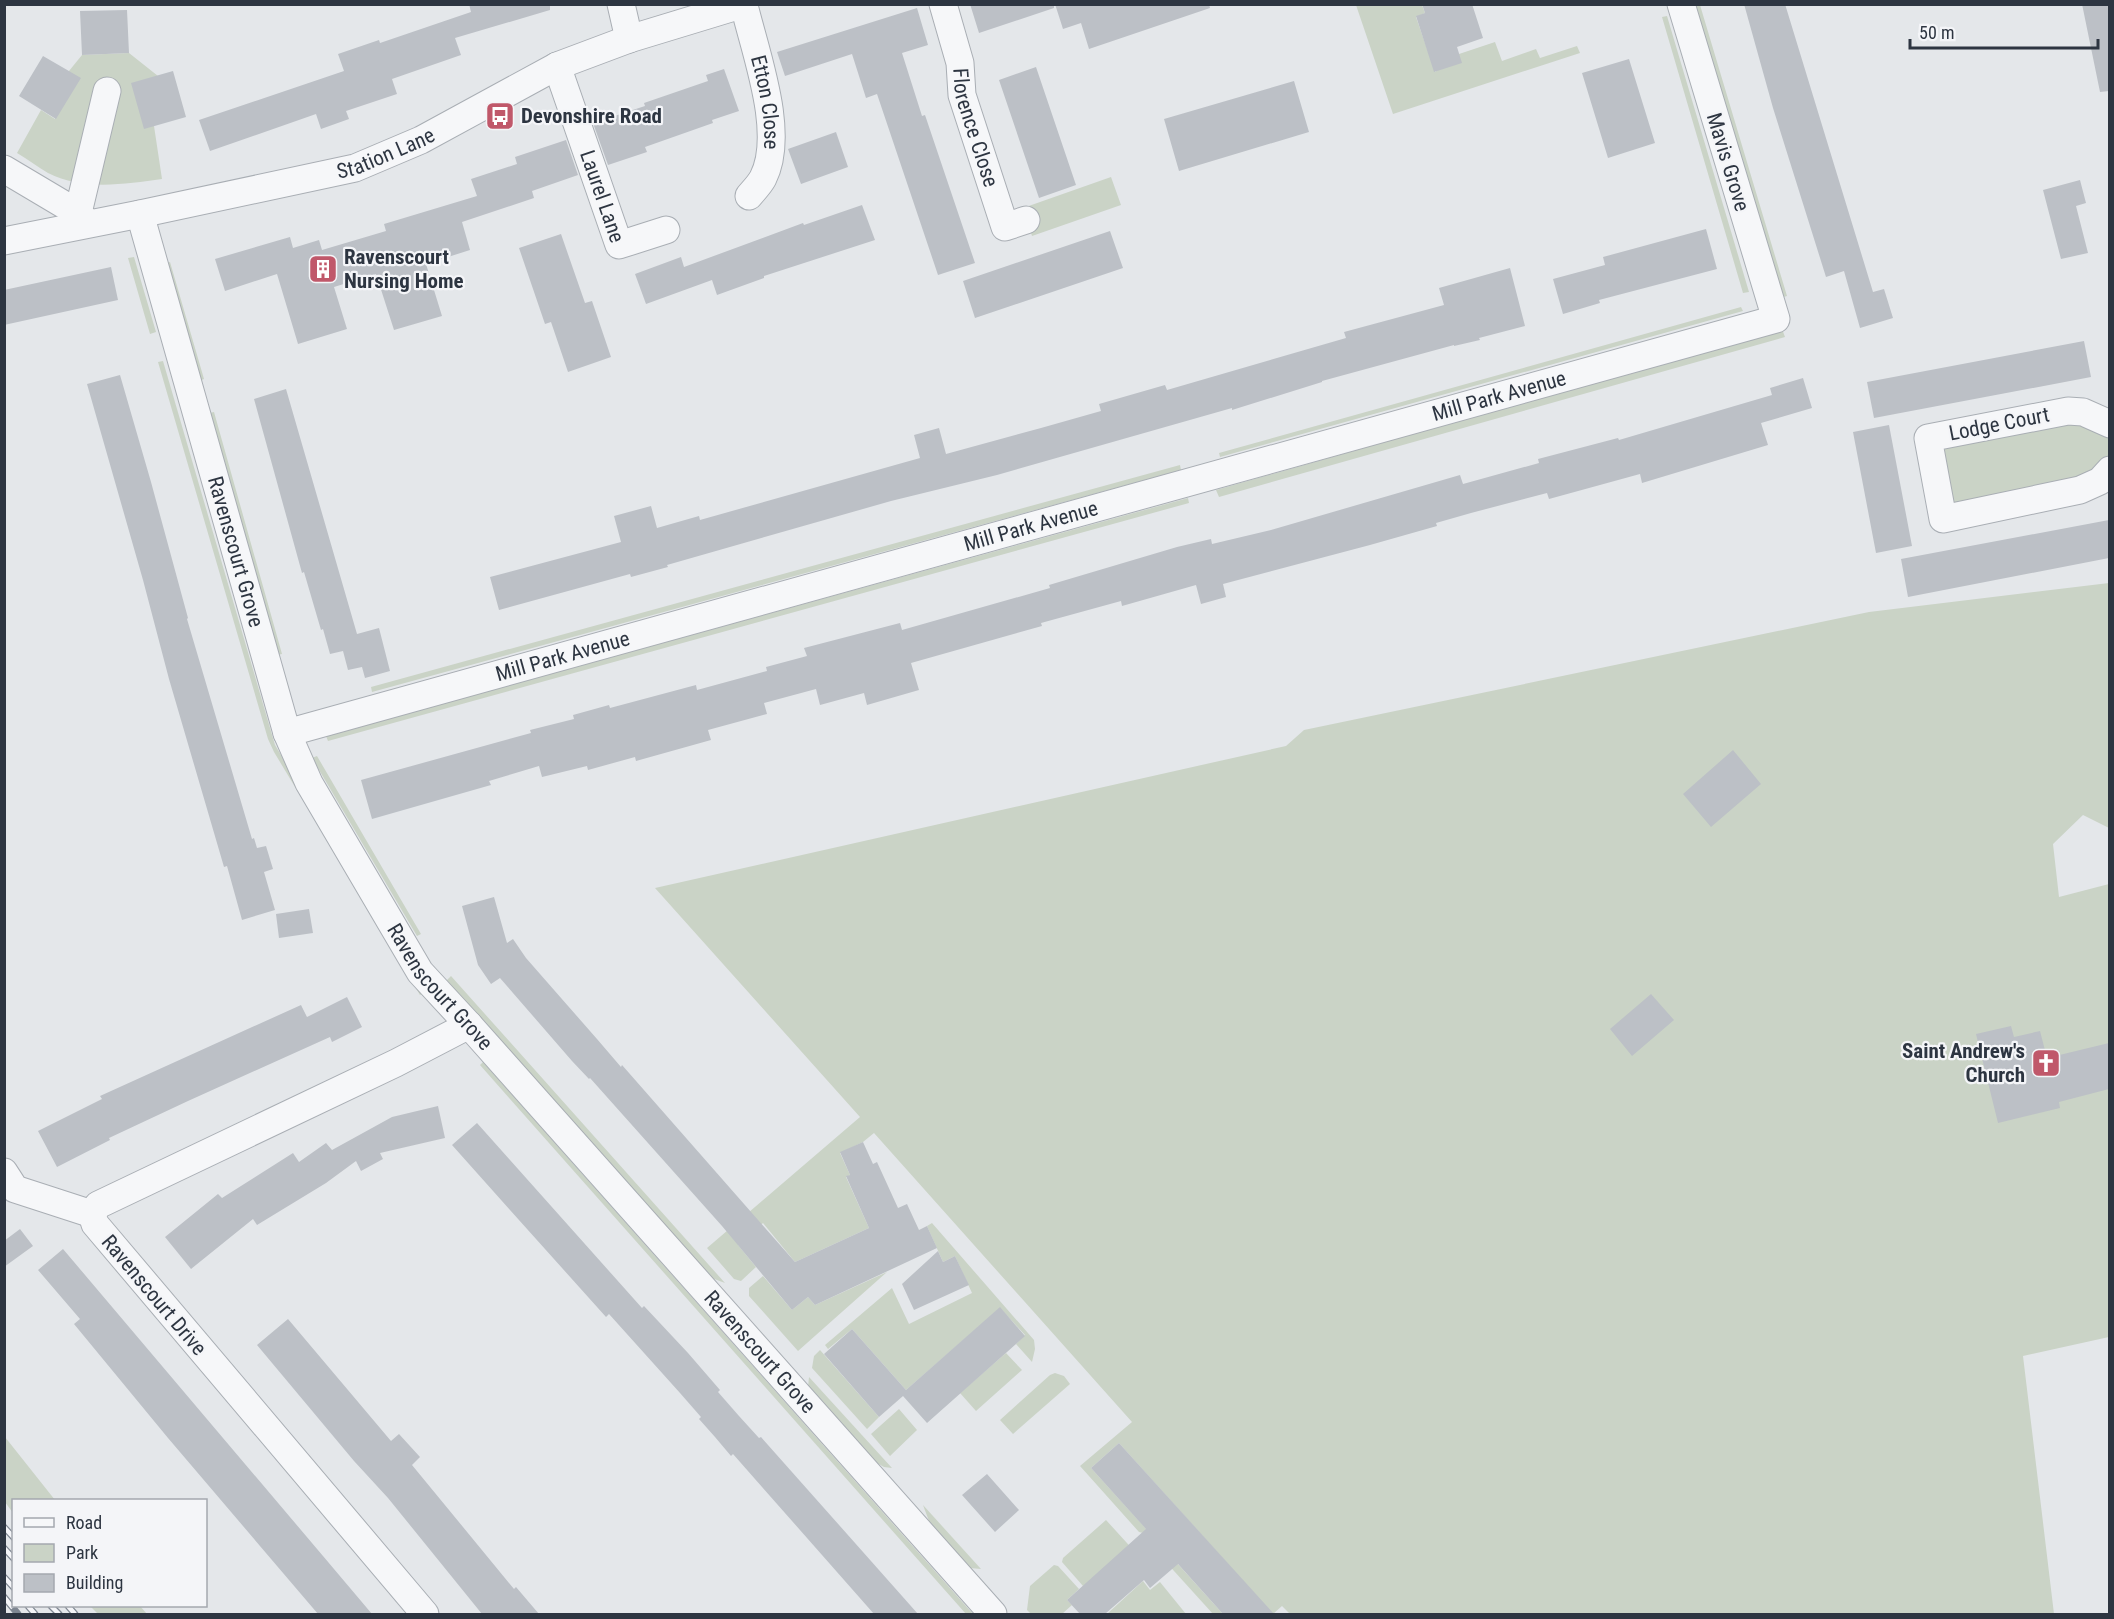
<svg xmlns="http://www.w3.org/2000/svg" width="2114" height="1619" viewBox="0 0 2114 1619" font-family="'Roboto Condensed',sans-serif">
  <rect width="100%" height="100%" fill="#e4e7ea"/>
  <path fill="#cad3c6" d="M1356,5H1422L1425,13L1416,17L1435,72L1459,54L1495,42L1502,61L1536,49L1540,58L1577,46L1580,53L1393,114Z
    M1694,5H1700L1787,296L1780,298Z
    M1667,16L1749,292L1743,293L1662,17Z
    M129,53L158,76L154,126L162,179C125,184 83,191 48,173C38,167 27,159 17,153L41,110L55,119L69,71L82,55Z
    M1111,177L1121,205L1032,236L1023,208Z
    M134,257L156,332L150,334L128,258Z
    M170,262L204,379L199,381L164,264Z
    M1741,307L1743,311L1220,457L1219,453Z
    M1782,329L1785,337L1219,497L1216,490Z
    M163,361L275,745L423,993L420,995L274,752L268,739L158,362Z
    M214,412L282,654L277,655L209,413Z
    M2067,419L2109,435V455L2093,474L1949,508L1937,445Z
    M1180,465L1181,470L372,692L371,687Z
    M1188,498L1189,503L328,741L326,736Z
    M2109,583V828L2083,815L2053,844L2059,897L2109,884V1337L2023,1356L2054,1614H1304L1302,1613L1290,1614L1282,1606L1273,1614L1119,1443L1091,1468L1149,1532L1143,1533L1139,1532L1080,1466L1132,1422L874,1133L863,1142L840,1153L850,1175L846,1177L869,1228L795,1262L763,1223L738,1245L756,1267L741,1281L734,1279L707,1248L860,1117L655,888L1286,746L1304,730L1869,612Z
    M317,756L421,934L417,936L312,758Z
    M451,976L725,1283L709,1277L446,981Z
    M483,1062L973,1614H966L480,1065Z
    M932,1223L1034,1340L1035,1349L1032,1362L1016,1344L1025,1335L1000,1308L906,1390L852,1329L828,1349L825,1345L892,1288L909,1324L972,1293L955,1256L943,1262L927,1226Z
    M887,1272L798,1351L749,1296V1288L763,1276L792,1310L808,1297L815,1305Z
    M820,1350L879,1417L867,1429L812,1368L814,1356Z
    M1006,1353L1022,1370L976,1411L960,1393Z
    M1055,1373L1064,1376L1070,1384L1013,1434L1000,1420L1050,1375Z
    M809,1377L892,1468L884,1467L873,1461L808,1387Z
    M899,1409L917,1430L890,1456L871,1434Z
    M5,1437L55,1500H14L13,1513L5,1502Z
    M923,1505L981,1569L970,1568L929,1521Z
    M1106,1520L1137,1554L1083,1586L1062,1562L1063,1558Z
    M1157,1541L1223,1614H1213L1155,1550Z
    M1054,1565L1058,1566L1079,1589L1067,1600L1072,1605L1062,1614H1031L1027,1610L1030,1586Z
    M1143,1581L1150,1590L1160,1582L1186,1614H1107Z
    M90,1606H140L147,1614H98Z"/>
  <path fill="#bcc0c6" d="M469,4H550V10L455,38L461,55L392,79L397,94L346,111L349,119L321,129L316,114L210,151L199,120L344,71L338,54L379,40L380,43L471,12Z
    M970,4H1054V8L979,33Z
    M1055,4H1209L1210,8L1089,49L1081,23L1063,29Z
    M1422,4H1472L1483,38L1457,47L1462,63L1434,72L1416,16L1425,13Z
    M1744,4H1785L1873,292L1884,289L1893,318L1860,328L1844,271L1826,277L1773,108Z
    M2082,4H2109V91L2100,92Z
    M917,8L928,45L902,53L922,116L925,115L975,263L938,275L877,94L866,98L852,54L785,76L777,52Z
    M127,10L129,53L82,55L80,11Z
    M43,56L81,78L56,119L19,96Z
    M1629,59L1655,143L1608,158L1582,73Z
    M1036,67L1076,185L1039,198L999,80Z
    M724,69L739,111L712,120L713,123L645,147L647,152L608,165L593,123L645,106L644,103L708,81L706,75Z
    M173,71L186,117L144,129L131,83Z
    M1294,81L1309,132L1179,171L1164,119Z
    M836,132L848,167L801,184L788,149Z
    M566,140L578,175L532,191L534,198L462,222L470,250L426,264L442,316L394,330L376,274L334,287L347,329L298,344L277,274L225,291L215,259L290,237L293,248L319,240L322,250L386,231L384,224L477,196L471,179L517,164L515,157Z
    M2080,180L2086,203L2076,206L2088,253L2061,259L2043,190Z
    M862,205L875,240L764,276V278L717,295L712,280L646,304L635,274L681,257L684,267L803,223L804,225Z
    M1706,229L1717,269L1599,300L1600,303L1563,314L1553,279L1605,265L1603,257Z
    M1110,231L1123,268L975,318L963,281Z
    M561,234L585,303L592,301L611,357L568,372L551,322L545,324L519,248Z
    M111,267L118,300L4,325V290Z
    M1510,268L1525,326L1479,338L1480,340L1454,346V345L1322,381V382L1232,410V408L997,475L891,501L667,565L668,567L631,577L630,574L499,610L490,577L621,542L614,516L651,506L657,528L699,516L700,520L920,458L914,435L939,428L946,454L1041,428L1101,411L1099,404L1165,385L1167,390L1346,338L1344,332L1444,305L1439,288Z
    M2084,341L2091,377L1874,418L1867,382Z
    M120,375L151,482L188,618L187,619L252,839L254,838L257,848L266,846L273,869L264,872L275,910L242,920L227,866L224,867L169,679L143,580L87,384Z
    M1803,378L1812,408L1761,423L1768,445L1642,483L1640,474L1549,499L1547,493L1471,513L1436,523L1437,526L1370,545L1223,584L1226,597L1201,604L1196,585L1122,606L1121,601L1041,623L1042,626L911,663L919,690L867,705L864,693L820,705L816,689L764,703L767,714L708,730L711,740L636,761L635,757L588,770L587,766L542,777L539,766L489,781L491,785L372,819L361,780L531,733L530,730L574,719L573,715L609,705L610,708L696,685L697,690L767,671L766,667L807,656L804,648L900,623L902,630L1050,588L1049,585L1177,547L1211,539L1212,544L1271,530L1460,475L1463,484L1539,463L1538,459L1618,438L1619,440L1772,395L1770,388Z
    M286,389L357,634L379,628L390,671L365,678L362,667L348,670L343,651L330,654L323,629L321,630L304,572L302,573L254,399Z
    M1889,425L1912,546L1876,553L1853,432Z
    M2109,520V558L1908,597L1901,559Z
    M1733,750L1761,784L1711,827L1683,794Z
    M494,897L507,943L513,939L526,958L597,1039L621,1067L622,1065L795,1262L869,1228L846,1176L850,1175L840,1152L863,1142L873,1164L877,1162L898,1208L907,1204L919,1230L927,1226L937,1248L815,1305L808,1297L792,1310L722,1226L590,1078L589,1079L572,1061L500,978L491,984L478,965L462,906Z
    M309,909L313,933L279,938L276,914Z
    M1651,994L1674,1020L1632,1056L1610,1029Z
    M347,997L362,1027L332,1042L330,1037L188,1101L109,1138L110,1140L57,1167L38,1131L102,1099L100,1096L301,1005L307,1017Z
    M2011,1026L2014,1037L2040,1031L2047,1058L2109,1043V1089L2059,1102L2060,1108L1998,1123L1976,1034Z
    M438,1106L445,1138L380,1153L383,1159L361,1171L356,1161L326,1183L257,1225L253,1219L191,1269L165,1237L218,1194L222,1198L293,1153L299,1162L326,1143L332,1150L392,1117Z
    M477,1123L642,1308L644,1306L688,1353L720,1390L718,1392L739,1416L759,1438L761,1437L918,1614H874L733,1454L731,1456L715,1437L699,1419L701,1417L680,1393L609,1314L606,1317L510,1210L452,1145Z
    M20,1229L33,1246L4,1267V1241Z
    M63,1249L323,1556L372,1614H318L168,1438L74,1324L80,1319L38,1270Z
    M938,1251L943,1262L955,1256L969,1285L914,1310L902,1284Z
    M1000,1307L1025,1336L927,1423L903,1396L879,1417L824,1354L852,1329L906,1390Z
    M288,1319L391,1441L399,1434L420,1457L412,1465L514,1589L516,1587L539,1614H482L388,1498L354,1461L257,1345Z
    M1119,1443L1274,1614H1223L1178,1564L1150,1588L1144,1580L1105,1614H1080L1067,1600L1146,1529L1091,1468Z
    M987,1474L1019,1510L995,1532L962,1495Z"/>
  <g fill="none" stroke-linecap="round" stroke-linejoin="round">
    <g stroke="#a9aeb4" stroke-width="29">
      <g id="minor">
        <path d="M621,4L629,39"/>
        <path id="s1" d="M943,4L960,63L962,95L1005,227L1026,220"/>
        <path id="s2" d="M744,5C755,52 786,133 763,178C760,184 754,190 749,196"/>
        <path id="s3" d="M557,66L619,245L666,230"/>
        <path d="M4,169L78,213L88,223"/>
        <path d="M78,213L107,91"/>
        <path id="s4" d="M140,214L287,733L309,783L420,972L469,1025L993,1614"/>
        <path id="s5" d="M4,241L140,214L355,168L421,140L557,66L629,39L744,4"/>
        <path d="M2110,424L2083,412L2068,411L1928,438L1943,519L2080,490L2100,481L2110,470"/>
        <path id="s6" d="M287,733L1776,319L1681,4"/>
        <path d="M4,1172L15,1189L92,1214"/>
        <path d="M425,1614L95,1224L92,1214L98,1205L396,1063L469,1025"/>
      </g>
    </g>
    <use href="#minor" stroke="#f6f7f9" stroke-width="27"/>
    <g stroke="#7f8792" stroke-width="7">
      <path id="rail" d="M4,1527L14,1538
        M4,1548L14,1559
        M4,1577L14,1588
        M4,1597L18,1614
        M28,1606L35,1614
        M51,1606L59,1614
        M68,1606L75,1614"/>
    </g>
    <use href="#rail" stroke="#f4f5f8" stroke-width="4.5" stroke-dasharray="14" stroke-linecap="butt"/>
  </g>
  <defs>
    <g id="bus-square" transform="scale(1.5)"><rect x="-9" y="-9" width="18" height="18" rx="4" fill="#c0586a" stroke="#f4f5f8"/><path d="M-5-6H5V4H4V6H2V4H-2V6H-4V4H-5ZM-3.5-4V0h7V-4ZM-3.5 1.2v1.5H-2V1.2ZM2 1.2v1.5H3.5V1.2Z" fill="#fff"/></g>
    <g id="building-square" transform="scale(1.5)"><rect x="-9" y="-9" width="18" height="18" rx="4" fill="#c0586a" stroke="#f4f5f8"/><path d="M-4-6H4V6H1V3H-1V6H-4ZM-2.5-4.3h1.7v1.8h-1.7ZM.8-4.3h1.7v1.8H.8ZM-2.5-1h1.7V.8h-1.7ZM.8-1h1.7V.8H.8Z" fill="#fff"/></g>
    <g id="church-square" transform="scale(1.5)"><rect x="-9" y="-9" width="18" height="18" rx="4" fill="#c0586a" stroke="#f4f5f8"/><path d="M-1.2-6h2.4v3.5h3.3v2.4h-3.3V6h-2.4V-.1h-3.3v-2.4h3.3Z" fill="#fff"/></g>
  </defs>
  <g fill-rule="evenodd">
    <use href="#bus-square" x="500" y="116"/>
    <use href="#building-square" x="323" y="269"/>
    <use href="#church-square" x="2046" y="1063"/>
  </g>
  <g text-anchor="middle" stroke-width="4.5" stroke-linejoin="round" paint-order="stroke">
    <g font-size="21" fill="#2d3541" stroke="#f4f5f8">
      <text dy="7" stroke="none"><textPath href="#s2" startOffset="100">Etton Close</textPath></text>
      <text dy="7" stroke="none"><textPath href="#s1" startOffset="128">Florence Close</textPath></text>
      <text dy="7" stroke="none"><textPath href="#s5" startOffset="392">Station Lane</textPath></text>
      <text transform="translate(1728 162) rotate(73)" y="7">Mavis Grove</text>
      <text dy="7" stroke="none"><textPath href="#s3" startOffset="138">Laurel Lane</textPath></text>
      <text dy="7" stroke="none"><textPath href="#s6" startOffset="1258">Mill Park Avenue</textPath></text>
      <text transform="translate(1999 424) rotate(-11)" y="7">Lodge Court</text>
      <text dy="7" stroke="none"><textPath href="#s6" startOffset="772">Mill Park Avenue</textPath></text>
      <text dy="7" stroke="none"><textPath href="#s4" startOffset="351">Ravenscourt Grove</textPath></text>
      <text dy="7" stroke="none"><textPath href="#s6" startOffset="286">Mill Park Avenue</textPath></text>
      <text dy="7" stroke="none"><textPath href="#s4" startOffset="837">Ravenscourt Grove</textPath></text>
      <text transform="translate(154 1295) rotate(50)" y="7">Ravenscourt Drive</text>
      <text dy="7" stroke="none"><textPath href="#s4" startOffset="1323">Ravenscourt Grove</textPath></text>
    </g>
    <g font-size="21" font-weight="bold" fill="#2d3541" stroke="#f4f5f8" text-anchor="start">
      <text x="521" y="123">Devonshire Road</text>
      <text x="344" y="264">Ravenscourt<tspan x="344" dy="24">Nursing Home</tspan></text>
      <text x="2025" y="1058" text-anchor="end">Saint Andrew's<tspan x="2025" dy="24">Church</tspan></text>
    </g>
  </g>
  <rect width="2114" height="1619" fill="none" stroke="#2d3541" stroke-width="12"/>
  <rect x="12" y="1499" width="195" height="108" fill="#f4f5f8" stroke="#a4a8af" stroke-width="1.5"/>
  <rect x="24" y="1518" width="30" height="9" fill="#f6f7f9" stroke="#a4a8af" stroke-width="1.5"/>
  <text x="66" y="1529" font-size="18" fill="#2d3541">Road</text>
  <rect x="24" y="1544" width="30" height="18" fill="#cad3c6" stroke="#a4a8af" stroke-width="1.5"/>
  <text x="66" y="1559" font-size="18" fill="#2d3541">Park</text>
  <rect x="24" y="1574" width="30" height="18" fill="#bcc0c6" stroke="#a4a8af" stroke-width="1.5"/>
  <text x="66" y="1589" font-size="18" fill="#2d3541">Building</text>
  <path d="M1910 39v9h188v-9" fill="none" stroke="#2d3541" stroke-width="3"/>
  <text x="1919" y="39" font-size="18" fill="#2d3541" stroke="#f4f5f8" stroke-width="4.5" paint-order="stroke">50 m</text>
</svg>
